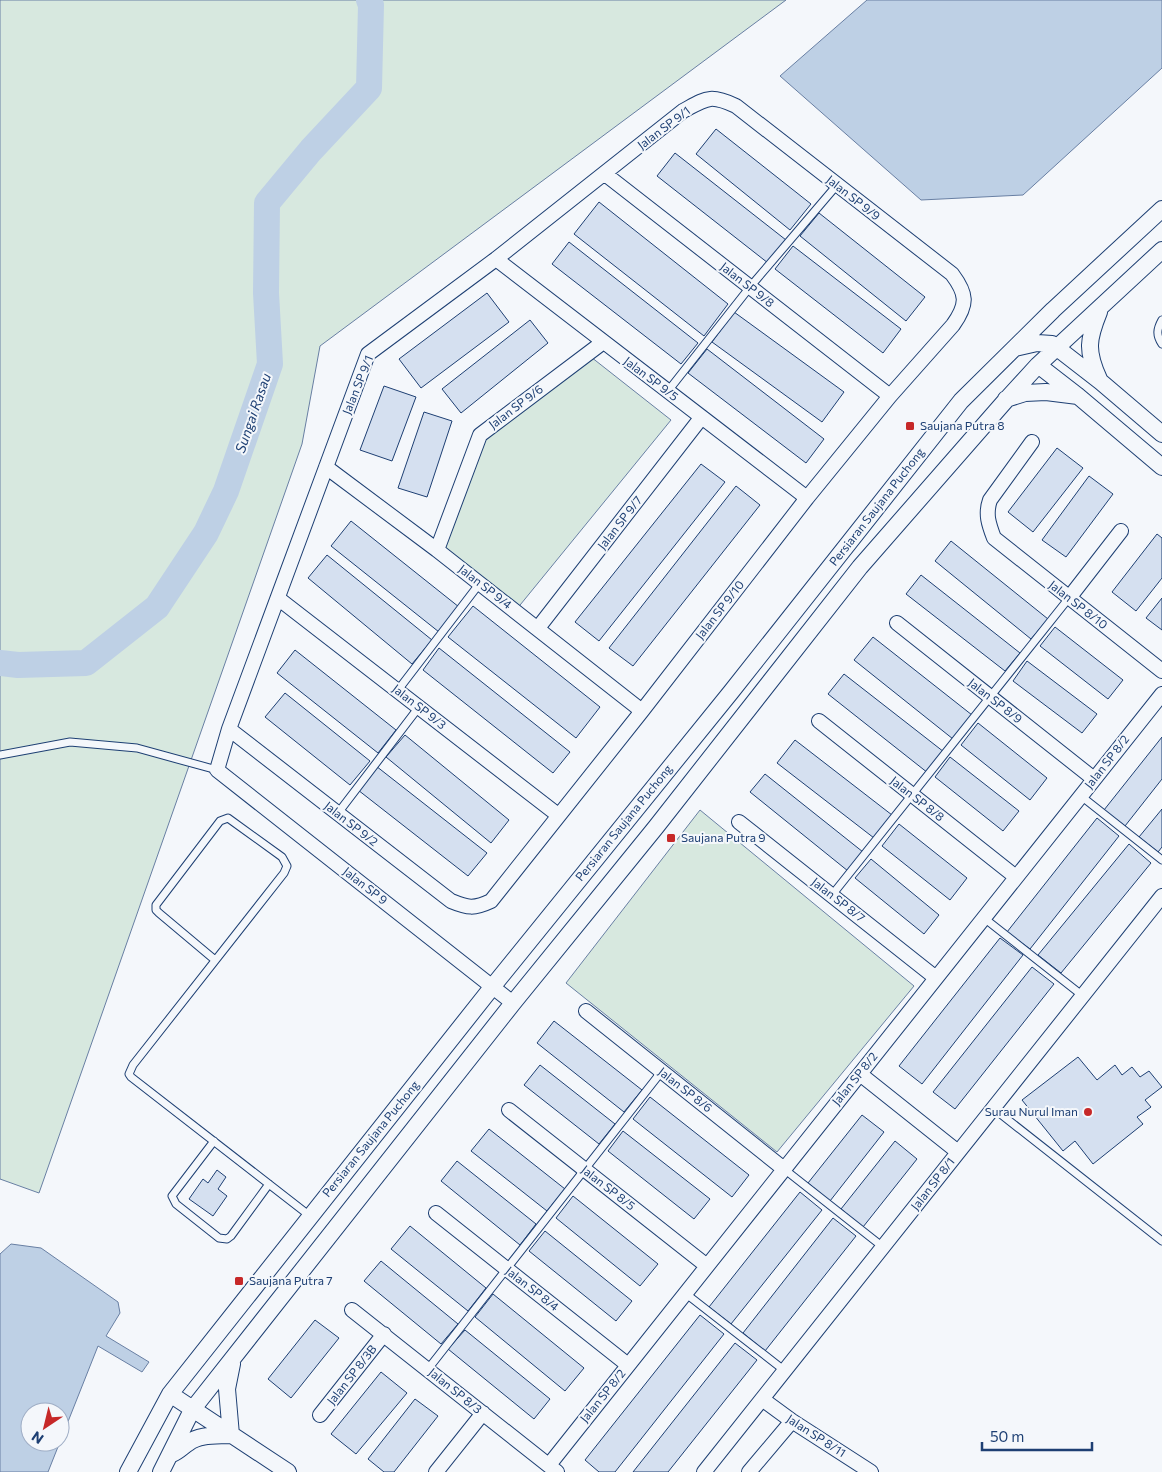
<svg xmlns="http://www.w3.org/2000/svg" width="1162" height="1472" viewBox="0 0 1162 1472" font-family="Commissioner,sans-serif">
  <rect width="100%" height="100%" fill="#f4f7fb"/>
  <path fill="#d7e8df" stroke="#687fa3" d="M0,0H786L320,346L302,444L39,1193L0,1179Z
    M591,357L671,420L516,610L441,549L480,442Z
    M700,810L914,986L777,1152L566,983Z"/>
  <path fill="#bed0e5" stroke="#687fa3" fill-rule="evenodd" d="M867,0H1162V68L1023,195L921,200L780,76Z
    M11,1244L41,1248L118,1302L120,1313L106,1336L149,1362L142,1372L98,1346L48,1472H0V1254ZM30,1412H60V1442H30Z"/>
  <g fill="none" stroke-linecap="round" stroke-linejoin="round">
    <path stroke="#bed0e5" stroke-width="26" d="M0,663L18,665L86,663L157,607L206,533L226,491L270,364L266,293L267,203L311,150L369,88L371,5L369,0"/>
  </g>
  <path fill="#d5e0f0" stroke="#1d3f73" d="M716,129L811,204L790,230L696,154Z
    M675,153L786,240L768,263L657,176Z
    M599,202L728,304L704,336L574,234Z
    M819,213L925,297L906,321L800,236Z
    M569,242L698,343L681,364L552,264Z
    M793,246L901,329L883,353L775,269Z
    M487,293L509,322L421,388L399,359Z
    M734,312L844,392L822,422L712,342Z
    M530,320L548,343L461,413L442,389Z
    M707,349L824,439L806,463L688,373Z
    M384,386L416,397L392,461L360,450Z
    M424,412L452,421L427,497L398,488Z
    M1057,448L1083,468L1033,532L1008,512Z
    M701,464L725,482L599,641L575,622Z
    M1089,476L1113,494L1066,557L1042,540Z
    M736,486L760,505L633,666L609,648Z
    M351,521L459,607L439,632L331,546Z
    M1157,534L1162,538V578L1136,611L1112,592Z
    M951,541L1048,619L1031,639L935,561Z
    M327,555L432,640L412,664L308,578Z
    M921,575L1020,653L1005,671L906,594Z
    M1162,598V630L1146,618Z
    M473,606L600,707L576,738L448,637Z
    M1055,627L1123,680L1108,699L1040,646Z
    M873,637L972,715L953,739L854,660Z
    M439,648L570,752L553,773L423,670Z
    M295,650L396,730L378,753L277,673Z
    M1027,661L1097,714L1082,733L1013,681Z
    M844,674L944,752L928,773L828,694Z
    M285,693L370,761L350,785L265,717Z
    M978,723L1047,778L1030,800L961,745Z
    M405,735L509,820L491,843L386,757Z
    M1162,737V779L1125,826L1104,810Z
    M795,740L892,815L874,838L777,763Z
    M950,757L1019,811L1003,831L935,777Z
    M376,766L487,853L468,876L358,790Z
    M765,774L863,852L848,871L750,792Z
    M1162,809V847L1158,852L1139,837Z
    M1097,818L1119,836L1030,949L1007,932Z
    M899,824L967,878L950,900L882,846Z
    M1129,844L1151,863L1061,973L1038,955Z
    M871,859L939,915L924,934L855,878Z
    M1000,938L1023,955L922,1084L899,1066Z
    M1032,967L1054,984L955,1109L933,1092Z
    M554,1021L642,1090L624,1112L537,1043Z
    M1078,1057L1097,1080L1115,1065L1122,1075L1132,1067L1140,1077L1149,1071L1162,1087L1145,1100L1151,1107L1137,1117L1143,1124L1093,1164L1075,1141L1063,1151L1022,1100Z
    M540,1065L615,1124L599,1144L524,1085Z
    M650,1097L749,1175L732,1197L633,1119Z
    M862,1115L884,1132L830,1201L808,1183Z
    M489,1129L565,1189L547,1211L471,1151Z
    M623,1131L710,1199L694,1219L608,1151Z
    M895,1141L917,1159L863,1227L841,1209Z
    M457,1161L536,1224L520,1245L441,1181Z
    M217,1170L226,1177L218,1189L227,1196L213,1216L189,1199L203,1179L208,1183Z
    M800,1192L822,1210L731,1324L709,1307Z
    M573,1196L658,1264L640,1286L556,1218Z
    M833,1218L856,1236L765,1351L743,1333Z
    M410,1226L486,1288L468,1311L391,1249Z
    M545,1231L632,1301L616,1321L529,1251Z
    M381,1261L458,1324L441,1344L364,1281Z
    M493,1294L584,1368L565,1391L475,1317Z
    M700,1315L724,1334L615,1472H599L585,1460Z
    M315,1320L339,1338L291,1398L268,1379Z
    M465,1330L550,1399L534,1419L448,1349Z
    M735,1343L757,1360L668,1472H633Z
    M381,1372L407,1393L356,1454L331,1434Z
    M415,1399L438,1416L394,1472H384L368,1459Z"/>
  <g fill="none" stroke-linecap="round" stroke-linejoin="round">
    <g stroke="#1d3f73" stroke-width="9">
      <path id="service" d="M1162,320C1157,329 1156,335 1162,344
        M668,391L750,287L837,185
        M398,690L480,583
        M0,755L70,742L137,748L217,770
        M1081,796L1162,860
        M338,813L419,707
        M832,895L1069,598
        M984,918L1083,996
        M215,960L159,913L156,910V905L220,821L228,818L282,857L287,866L284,873L133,1065L129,1074L131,1077L310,1216
        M993,1108L1162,1241
        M214,1141L172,1196L176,1204L219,1238L227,1239L231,1236L269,1184
        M784,1169L883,1247
        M685,1293L785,1371
        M428,1369L662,1071"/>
    </g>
    <g stroke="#1d3f73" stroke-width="16">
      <path id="minor" d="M605,174L890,396
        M496,259L807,498
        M1032,442L990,500C985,514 989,525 994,538L1162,671
        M326,467L437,550L642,711
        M437,550L480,435L602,343
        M1069,598L1121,531
        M279,599L558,815
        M897,623L1094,779
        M538,628L701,418
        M819,721L1016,877
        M229,729L451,901C468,908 474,909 491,901L642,711L807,498L890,396L953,325C968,304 967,294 952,274L736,106C710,94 707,98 683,111L496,259L368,354L229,729L217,770L513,1003
        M739,822L936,978
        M586,1011L784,1169
        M860,1074L958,1152
        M509,1110L707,1266
        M436,1213L628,1365
        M352,1310L557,1472
        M762,1399L792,1421L871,1472
        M320,1415L384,1334
        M549,1465L1162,694
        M436,1472L483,1413
        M704,1472L1162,896
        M749,1472L792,1421"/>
    </g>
    <g stroke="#1d3f73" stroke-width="18">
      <path id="tertiary" d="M1099,312C1088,339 1086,351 1099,379
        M1015,348L1037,343L1052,344L1101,382L1162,434
        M1038,365L1078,396L1162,467
        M1006,399L1025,393L1046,392L1078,396
        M170,1394L288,1472
        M172,1454C179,1451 182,1447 188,1443C200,1434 216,1436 231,1435L227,1389L232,1364
        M128,1472L170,1394L493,986L731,692L961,401L1053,310L1162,209
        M161,1472L192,1410L513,1003L656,827L860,567L1006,400L1038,365L1162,250"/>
    </g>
    <use href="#service" stroke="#f4f7fb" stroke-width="7"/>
    <use href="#minor" stroke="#f4f7fb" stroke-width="14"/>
    <use href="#tertiary" stroke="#f4f7fb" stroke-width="16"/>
  </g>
  <g fill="#c62828" stroke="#f4f7fb" stroke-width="2">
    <rect x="905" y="421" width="10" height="10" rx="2.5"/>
    <rect x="666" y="833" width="10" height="10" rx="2.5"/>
    <circle cx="1088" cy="1112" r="5"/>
    <rect x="234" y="1276" width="10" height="10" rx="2.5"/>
  </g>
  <g text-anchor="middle" stroke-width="4" stroke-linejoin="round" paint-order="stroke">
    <g font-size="12" fill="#1d3f73" stroke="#f4f7fb">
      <text transform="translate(664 128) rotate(-37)" y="4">Jalan SP 9/1</text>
      <text transform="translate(853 198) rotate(38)" y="4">Jalan SP 9/9</text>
      <text transform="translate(747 285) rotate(38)" y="4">Jalan SP 9/8</text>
      <text transform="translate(651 379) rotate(37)" y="4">Jalan SP 9/5</text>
      <text transform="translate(358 385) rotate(-68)" y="4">Jalan SP 9/1</text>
      <text transform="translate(516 407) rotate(-37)" y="4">Jalan SP 9/6</text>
      <text transform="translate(877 507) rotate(-52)" y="4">Persiaran Saujana Puchong</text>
      <text transform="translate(620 523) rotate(-52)" y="4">Jalan SP 9/7</text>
      <text transform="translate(485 587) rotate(38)" y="4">Jalan SP 9/4</text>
      <text transform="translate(1078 605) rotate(38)" y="4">Jalan SP 8/10</text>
      <text transform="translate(720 610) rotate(-52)" y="4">Jalan SP 9/10</text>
      <text transform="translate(995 701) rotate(38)" y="4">Jalan SP 8/9</text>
      <text transform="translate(419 707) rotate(38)" y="4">Jalan SP 9/3</text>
      <text transform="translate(1107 762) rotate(-52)" y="4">Jalan SP 8/2</text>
      <text transform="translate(917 799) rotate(38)" y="4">Jalan SP 8/8</text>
      <text transform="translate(624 823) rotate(-51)" y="4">Persiaran Saujana Puchong</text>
      <text transform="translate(351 824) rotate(38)" y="4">Jalan SP 9/2</text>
      <text transform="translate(365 886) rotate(38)" y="4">Jalan SP 9</text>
      <text transform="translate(838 900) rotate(38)" y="4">Jalan SP 8/7</text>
      <text transform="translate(855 1079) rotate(-51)" y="4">Jalan SP 8/2</text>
      <text transform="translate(685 1090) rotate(38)" y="4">Jalan SP 8/6</text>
      <text transform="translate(371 1139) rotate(-51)" y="4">Persiaran Saujana Puchong</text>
      <text transform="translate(933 1184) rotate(-52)" y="4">Jalan SP 8/1</text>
      <text transform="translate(608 1188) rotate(38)" y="4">Jalan SP 8/5</text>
      <text transform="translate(532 1289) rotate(38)" y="4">Jalan SP 8/4</text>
      <text transform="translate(352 1375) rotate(-52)" y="4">Jalan SP 8/3B</text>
      <text transform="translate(455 1391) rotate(39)" y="4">Jalan SP 8/3</text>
      <text transform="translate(603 1396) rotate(-51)" y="4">Jalan SP 8/2</text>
      <text transform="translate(816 1436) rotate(33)" y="4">Jalan SP 8/11</text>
    </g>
    <g font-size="12" fill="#1d3f73" stroke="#f4f7fb" text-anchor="start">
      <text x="920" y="430">Saujana Putra 8</text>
      <text x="681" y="842">Saujana Putra 9</text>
      <text x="1078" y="1116" text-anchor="end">Surau Nurul Iman</text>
      <text x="249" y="1285">Saujana Putra 7</text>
    </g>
    <g font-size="14" font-style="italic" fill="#1d3f73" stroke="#f4f7fb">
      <text transform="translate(253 413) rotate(-71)" y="5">Sungai Rasau</text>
    </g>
  </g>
  <g transform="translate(45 1427) rotate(215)"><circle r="24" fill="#f4f7fb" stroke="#9eadc5"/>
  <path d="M0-4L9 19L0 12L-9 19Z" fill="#c62828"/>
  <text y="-8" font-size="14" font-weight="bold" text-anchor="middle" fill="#1d3f73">N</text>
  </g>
  <path d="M982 1442v8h110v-8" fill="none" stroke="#1d3f73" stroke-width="2.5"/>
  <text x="990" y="1442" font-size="15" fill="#1d3f73" stroke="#f4f7fb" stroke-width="4" paint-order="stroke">50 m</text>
</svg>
